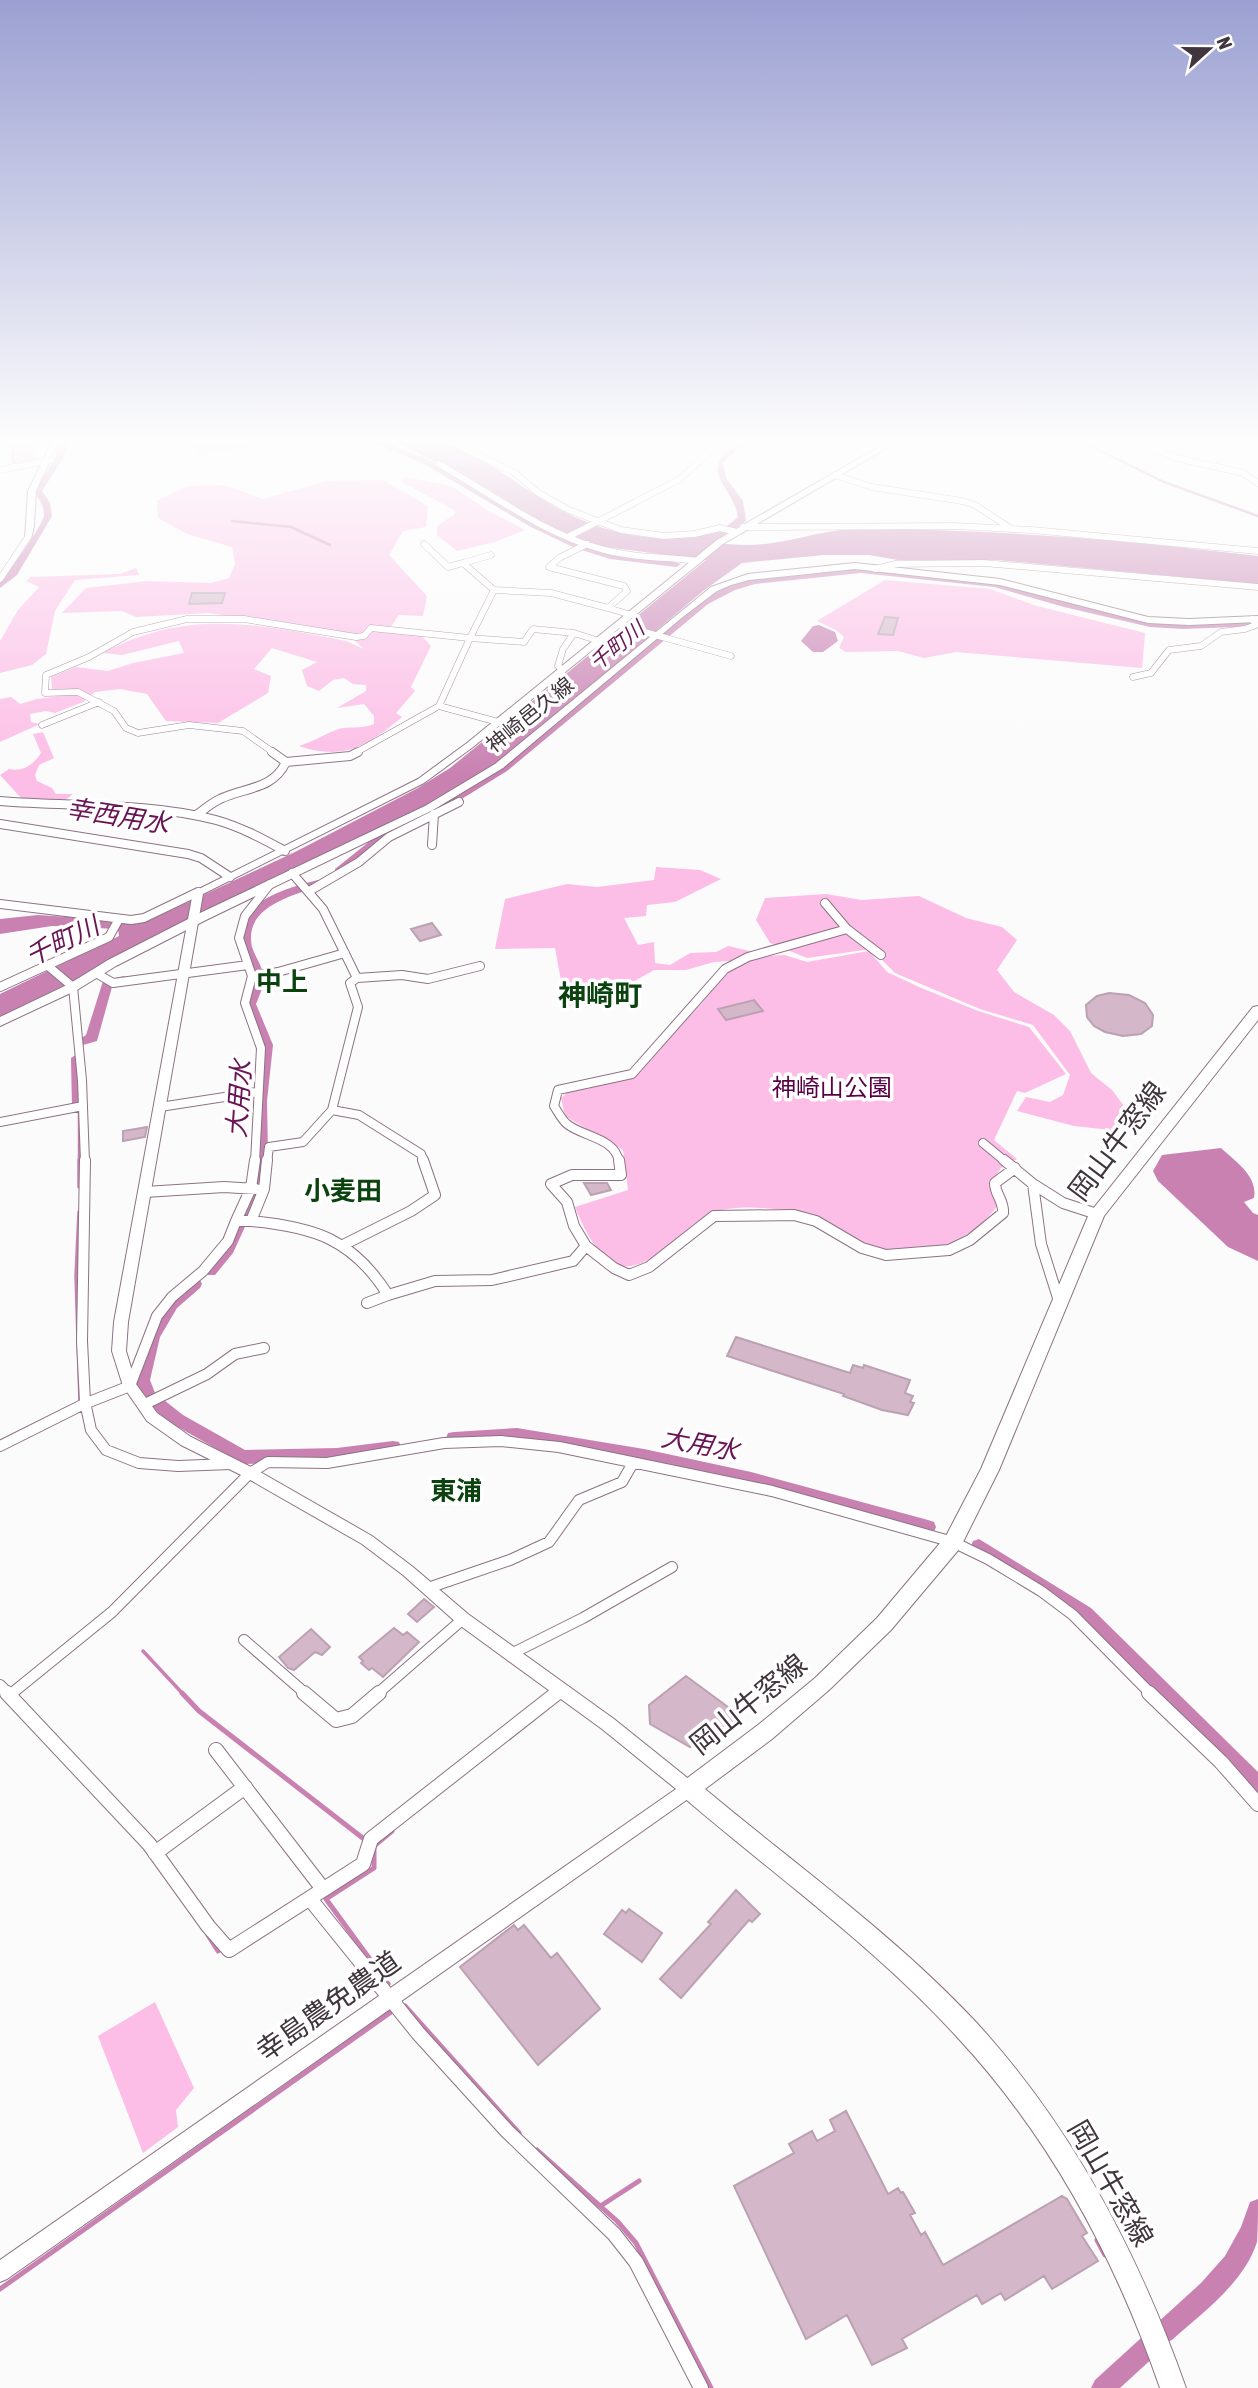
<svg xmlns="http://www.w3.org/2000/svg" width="1258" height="2388" viewBox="0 0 1258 2388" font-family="'Asap Condensed','Noto Sans JP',sans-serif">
  <rect width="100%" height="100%" fill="#fbfbfb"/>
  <path fill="#fcbde6" d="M12,439H30L35,457L44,459L15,465Z
    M177,439H291L199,456L190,445Z
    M406,477L451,486L489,511L525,530L495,542L457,551L437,535V526L455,514L454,510L400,481Z
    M383,480L428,506L426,527L403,531L389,555L427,596L423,616L399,615L390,628L421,635L431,646L411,687L415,691L396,713L402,717C368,746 344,761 299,746C312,742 323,735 336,730C348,725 361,730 374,724V716L364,704L337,708L366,691V685L353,684L344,678L333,680L319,691L307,686L302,670L317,662L272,648L254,669L271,676L268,693L218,723L166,721L147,694L120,689L95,692L83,702L55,713L46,711L30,714L31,722L40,724L0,742V699L11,697L20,704L37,699L66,695L69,689H52L51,677L76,667L108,671L133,663L184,653L179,641L122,655L103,653C186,608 259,624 346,641L364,649L350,636L209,613L136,617L122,611L62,613L86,588L147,581L211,583L229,578L235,564L232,547L187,534L158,518L157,501L187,486L225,485L263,499L327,481Z
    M136,568L139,575L75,580L55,611L46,654L32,665L0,673V641L18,610L39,587L26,581L31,577L120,574Z
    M885,580L990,589L1037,606L1145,633L1142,668L956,652L924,658L898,651L846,652L839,648L844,637L836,630L817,621Z
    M43,732L54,758L39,765L35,775L37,781L52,788L56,794H73L63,802L23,800L0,775L9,769C23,772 33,765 41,753L33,734Z
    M656,867L700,870L721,879L675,902L647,905L646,916L624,918L638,945L654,942L655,963L670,965L690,953L716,952L728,946L755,952L730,961L714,962L686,970H654L624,987L566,1007L555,948L495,949L505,899L567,884L597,887L654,880Z
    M826,894L862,900L919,896L966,918L1002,927L1017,940L997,970L1014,992L1054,1015L1070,1031L1091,1073L1112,1090L1127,1110L1120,1131L1074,1126L1017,1111L1026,1097L1050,1102L1063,1095L1070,1075L1033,1025L980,1009L895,973L871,949L807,958L770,943L756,920L765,898Z
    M869,951L887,972L919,987L978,1011L1029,1027L1066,1074L1025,1093L1017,1091L994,1140L1017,1159L1001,1168L989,1186L999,1203C972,1246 909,1264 862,1244C849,1239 838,1228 826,1221C811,1212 793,1210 775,1209C756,1207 729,1206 712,1213C682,1226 650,1275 618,1265C598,1259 582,1225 575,1207L628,1190L623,1150L565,1116L561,1098L569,1091L634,1076L703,1002L718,981L734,968L761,956L785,955L807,962Z
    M155,2002L194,2088L176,2110L178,2127L143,2153L98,2036Z"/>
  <path fill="#c981b2" d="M389,439C404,439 423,436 437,440C473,449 504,475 534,494C577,522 623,540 674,538C700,537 719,535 738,517C734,488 699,472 731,449C739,443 747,439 757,439L736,450L723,463L726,478L743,501L746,521L714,543C732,545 754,546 772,543C802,539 830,528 861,529C996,529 1124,540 1258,556V584L996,560H898L869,555H824L742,563L703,591L500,763L431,804L0,1017V994L119,936L118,929L52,926L0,934V919L38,915L146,922L297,851L418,788L450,768L706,560L605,547L576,539L505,503L473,480Z
    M819,625L835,632L838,641L823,652H813L801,641L813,626Z
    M1221,1148C1236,1162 1258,1176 1254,1198L1244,1202L1253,1213L1258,1215V1261L1228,1247L1158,1181L1153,1171L1162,1155Z"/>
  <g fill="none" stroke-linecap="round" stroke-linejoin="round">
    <path stroke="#c981b2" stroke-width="2.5" d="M11,439L14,466
      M1089,445L1164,482L1258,516
      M232,521L291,527L330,545
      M79,1109V1162"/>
    <path stroke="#c981b2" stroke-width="3.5" d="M79,1160V1187
      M79,1212L76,1276L80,1403
      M143,1651L183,1694"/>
    <path stroke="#c981b2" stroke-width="5" d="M182,1693L199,1711L364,1839
      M208,1935L218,1951
      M388,1984L326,1899L374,1868V1846L392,1831
      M405,2006L519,2133
      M537,2150L617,2221L636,2243L711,2388
      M602,2205L639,2181
      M1097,2240L1105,2255
      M0,2289L391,2012"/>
    <path fill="#c981b2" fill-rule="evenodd" d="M61,439H69L62,460L42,491L50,503L52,516L17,575L0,588V580C9,573 41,527 44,516C45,507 38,498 34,491L54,460Z
      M365,439H376L432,461L537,523L581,544L610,554L667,560L681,564L676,567L610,559L575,548L531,527L426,465Z
      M861,567L995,581L1069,603L1150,621L1183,623L1258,620V626L1183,629L1150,627L1064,607L994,587L861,573L755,584L735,590L708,604L507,771L434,816L430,817L424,814L499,767L702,600L729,586L754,578Z
      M405,823L411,826L409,828L388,837L343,873H335V869L380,833Z
      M318,880L322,881V885C293,896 243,906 252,947C255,957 263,967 264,978C264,985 259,997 256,1004L273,1045L267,1101L268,1155L264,1185L233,1253L215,1275H205L203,1271L222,1246L250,1185L254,1155L253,1101L261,1045L244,1004C246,997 252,985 251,978C251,967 243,957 240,947C230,904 286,888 318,880Z
      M124,976L130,980L128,983L112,987L97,1041L83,1045L78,1044L77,1041L86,1035L103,981Z
      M77,1054L83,1058L86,1109L79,1113L72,1109L71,1058Z
      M195,1279L200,1280L202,1284L200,1288L177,1308L160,1337L150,1380L155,1393L183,1415L245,1450L337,1448L393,1441L399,1442L401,1447L399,1452L337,1462L243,1464L171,1423L143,1401L134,1380L145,1336L167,1300L190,1280Z
      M517,1428L644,1449L751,1472L928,1520L934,1522L936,1527L934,1532L928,1534L751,1486L644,1463L517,1440L454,1444L448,1443L446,1438L448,1433L454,1432Z
      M979,1539L1091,1608L1258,1772V1794L1251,1791L1079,1618L973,1551L971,1546L973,1541Z
      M1258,2199C1258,2212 1258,2230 1257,2242C1244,2283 1202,2313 1172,2340L1164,2343L1157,2340L1160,2347L1156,2355L1120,2388H1091L1095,2380L1140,2339L1148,2335L1155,2338L1153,2332L1156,2324L1201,2283L1225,2256L1241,2227L1250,2202Z"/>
  </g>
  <path fill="#d4b8ca" stroke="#bca1b2" stroke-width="2" d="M192,593H225L222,603L189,604Z
    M885,617L898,618L893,635L878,634Z
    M432,923L441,935L420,941L411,929Z
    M1109,993L1129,995L1145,1003L1153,1015L1152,1026L1141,1034L1123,1036L1105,1032L1094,1026L1087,1017L1086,1005L1097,996Z
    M754,1000L763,1011L726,1020L718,1009Z
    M147,1127L145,1137L123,1141V1131Z
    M584,1183H607L611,1190L591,1195Z
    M736,1337L850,1373L853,1365L863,1368L864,1365L910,1380L905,1393L913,1396L910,1402L914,1403L908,1415L882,1410L843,1396L844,1394L727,1356Z
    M424,1599L434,1607L417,1622L408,1614Z
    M394,1628L403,1635L407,1632L419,1642L383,1677L372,1668L369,1670L361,1663L363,1661L359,1657Z
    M311,1629L330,1647L322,1655L315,1652L294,1670L288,1668L279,1657Z
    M686,1676L740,1716L690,1747L650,1724L649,1705Z
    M736,1890L760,1914L752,1922L749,1920L681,1998L660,1979L711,1924L708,1922Z
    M629,1909L662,1933L642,1962L604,1934L622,1910L626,1913Z
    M514,1925L518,1930L524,1925L551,1958L557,1953L600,2009L538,2065L460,1967Z
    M846,2111L888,2194L898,2188L901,2193L903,2192L915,2213L910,2215L921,2235L925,2232L943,2265L1062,2196L1067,2199L1087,2233L1082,2236L1098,2261L1052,2289L1044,2276L1005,2300L1001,2293L982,2304L977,2295L902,2339L907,2348L872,2365L847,2315L806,2339L734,2186L794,2153L789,2144L812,2131L817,2141L835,2131L830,2120Z"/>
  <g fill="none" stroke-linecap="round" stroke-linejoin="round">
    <g stroke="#8c7383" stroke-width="7">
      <path id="minor-far3" d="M445,439L515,473L537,492L569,510L621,530L664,536L694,534L720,528L737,532
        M1129,439L1177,458L1243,473L1258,483
        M439,464C492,494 542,533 601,549C633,558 666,557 698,561
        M0,470L51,460
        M835,475L872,487L962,501L975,505L1010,528
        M743,527L955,526L1032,530L1258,551
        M568,537L680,479L723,439
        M424,544L448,567L463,563L494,590
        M463,563L491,555
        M875,569L895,564L984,563L1258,587
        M0,579L28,537
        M608,608L631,615
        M619,625L731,656
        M470,638L524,642L533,629L574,633L599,641
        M470,638L494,590L551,593L608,608L627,591L624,586L549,567L559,558L587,544
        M563,670L558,666L563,649L574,633
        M1133,677L1151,673L1169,650L1201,646L1221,632L1245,629L1256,625L1252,619
        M439,706L498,722
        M42,725L99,702
        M274,753L243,731L189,725L138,733L126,728L114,711L78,692L45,693L46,675L89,657L133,632L187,619H244L356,637L364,636L371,628L470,638
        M355,753L439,706L470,638"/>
    </g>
    <g stroke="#8c7383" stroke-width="10">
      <path id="minor-far2" d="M272,752L286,762L350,756L358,752
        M0,801C71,807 146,802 216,820C241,827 263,839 285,851
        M196,815C204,810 211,803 220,799C245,787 273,790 286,762
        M0,824L188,854L201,858L230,877
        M432,845L434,814
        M292,873L323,909L357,978L350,983L358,1007L332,1110
        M311,890L359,862L389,837L459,802
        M825,903L847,929L881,955
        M0,904L131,920L144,918L198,892
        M48,966L73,987L82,1080L85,1162
        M96,973L113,983L248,965
        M252,976L278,972L345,953
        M357,978L402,975L428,979L480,966
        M0,987L109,937L119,919
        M160,1107L257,1092
        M0,1122L83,1106
        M983,1143L1006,1162
        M255,1162L261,1048L245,1003L252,976L239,938L245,916L270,884
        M267,1162L269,1147L303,1142L332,1110L359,1115L421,1154L424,1162
        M619,1162C616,1138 583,1137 567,1124C562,1120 558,1112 554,1106L558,1090L632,1074L725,969L748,957L847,929"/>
    </g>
    <g stroke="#8c7383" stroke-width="12">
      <path id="minor-far1" d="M85,1160L82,1341L85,1402L91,1430L106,1450L139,1463L178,1466L231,1464
        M619,1160L621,1175H572L551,1184L567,1202L574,1226L586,1246L614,1268L629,1275L649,1267L714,1216L794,1215L816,1221L862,1248L886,1255L949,1250L970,1240L1003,1213C1004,1200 995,1195 995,1183L1015,1168
        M1004,1160L1033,1184L1041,1244L1059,1301
        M1033,1184L1063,1203L1097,1214
        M145,1192L224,1187L256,1189
        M236,1221L251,1188L255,1160
        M251,1221C314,1227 353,1239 388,1295L435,1281L492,1280L573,1261L586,1246
        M345,1244L411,1211L435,1195L423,1160
        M367,1303L388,1295
        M143,1405L207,1374L235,1354L264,1348
        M0,1446L84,1404L130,1386L157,1316L172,1297L203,1271L228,1241L236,1221H251L264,1189L267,1160
        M428,1588L510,1560L549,1542L579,1500L622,1482L633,1463
        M244,1640L306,1694
        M511,1654L583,1618L672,1567
        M0,1685L9,1694
        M11,1694L112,1612L250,1473L268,1462L327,1463L444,1443L501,1441L559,1447L772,1491L953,1542L988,1559L1041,1591L1073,1615L1151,1694
        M377,1694L463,1619
        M555,1694L560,1690"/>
    </g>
    <g stroke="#8c7383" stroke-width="16">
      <path id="minor" d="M7,1693L149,1844L208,1926L229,1950L363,1864L371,1839L557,1693
        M304,1693L336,1720L352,1716L379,1693
        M1149,1693L1221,1762L1258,1804
        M216,1750L323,1889
        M155,1853L245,1787
        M310,1899L418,2033L507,2131L614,2234L636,2262L701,2388"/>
    </g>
    <g stroke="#8c7383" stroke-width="2">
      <path id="tertiary" d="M53,439H60L36,491L34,526L31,539H25L28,491Z
        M893,439H902L723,544L473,747L424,783L203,894L128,1322L126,1351L136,1384L157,1413L191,1437L255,1469L372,1536L413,1567L468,1614L614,1719L695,1784L697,1789L695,1794L7,2279L0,2282V2260L676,1789L602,1729L458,1624L403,1575L362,1544L245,1477L181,1445L147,1421L123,1386L112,1351L114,1322L193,892L418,779L467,743L717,540Z"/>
    </g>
    <g stroke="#8c7383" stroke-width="2">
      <path id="secondary" d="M855,563L1000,579L1148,617L1189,619L1258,616V622L1189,625L1148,623L1000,585L855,569L749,580L731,585L717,591L684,616L503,768L433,810L206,920L116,966L77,990L0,1026V1017L69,984L108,960L198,914L425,806L495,764L711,587L748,574Z"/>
    </g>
    <g stroke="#8c7383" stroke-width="2">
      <path id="primary" d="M1258,1006V1020L1104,1216L999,1470L960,1548L891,1630L829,1690L772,1739L705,1789C796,1865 893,1934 974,2020C1072,2126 1138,2252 1186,2388H1160C1115,2258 1051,2138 957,2037C875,1947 774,1875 682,1796L678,1789L682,1782L758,1725L815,1678L877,1618L946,1536L981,1469L1089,1214L1253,1007Z"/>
    </g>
    <use href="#minor-far3" stroke="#fff" stroke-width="6"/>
    <use href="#minor-far2" stroke="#fff" stroke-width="8"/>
    <use href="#minor-far1" stroke="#fff" stroke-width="10"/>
    <use href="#minor" stroke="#fff" stroke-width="14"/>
    <use href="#tertiary" fill="#fff" fill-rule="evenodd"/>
    <use href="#secondary" fill="#fff" fill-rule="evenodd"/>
    <use href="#primary" fill="#fff" fill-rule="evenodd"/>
  </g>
  <linearGradient id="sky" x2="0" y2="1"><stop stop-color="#9ba0d2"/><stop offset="0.57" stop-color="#fdfdfd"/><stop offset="1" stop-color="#fdfdfd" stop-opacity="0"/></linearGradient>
  <rect width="1258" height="774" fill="url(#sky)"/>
  <g text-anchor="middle" stroke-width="7" stroke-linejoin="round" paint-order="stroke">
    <g font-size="21" font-style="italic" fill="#691455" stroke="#fff">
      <text transform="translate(617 646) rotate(-39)" y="7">千町川</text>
    </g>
    <g font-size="21" fill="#41363d" stroke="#fff">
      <text transform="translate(530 715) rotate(-39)" y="7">神崎邑久線</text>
    </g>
    <g font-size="24" fill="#580046" stroke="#fff">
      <text x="832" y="1096">神崎山公園</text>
    </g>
    <g font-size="26" font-style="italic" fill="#691455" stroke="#fff">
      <text transform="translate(118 816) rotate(9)" y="9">幸西用水</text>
      <text transform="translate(62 941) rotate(-26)" y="9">千町川</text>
      <text transform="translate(239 1099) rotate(-86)" y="9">大用水</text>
      <text transform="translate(700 1444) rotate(11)" y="9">大用水</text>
    </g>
    <g font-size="26" font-weight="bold" fill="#0b430e" stroke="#fff">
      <text x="282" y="991">中上</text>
      <text x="343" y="1200">小麦田</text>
      <text x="456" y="1500">東浦</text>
    </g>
    <g font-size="28" font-weight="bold" fill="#0b430e" stroke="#fff">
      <text x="600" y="1005">神崎町</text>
    </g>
    <g font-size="28" fill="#41363d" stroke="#fff">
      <text transform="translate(1117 1141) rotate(-53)" y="10">岡山牛窓線</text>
      <text transform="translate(748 1704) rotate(-39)" y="10">岡山牛窓線</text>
      <text transform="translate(328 2006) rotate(-35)" y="10">幸島農免農道</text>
      <text transform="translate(1111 2183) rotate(60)" y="10">岡山牛窓線</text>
    </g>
  </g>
  <g transform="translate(1209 49) rotate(69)" stroke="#ffffff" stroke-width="5" paint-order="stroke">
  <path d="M0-5L12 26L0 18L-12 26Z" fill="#41363d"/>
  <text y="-10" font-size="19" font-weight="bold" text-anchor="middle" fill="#41363d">N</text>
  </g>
</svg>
